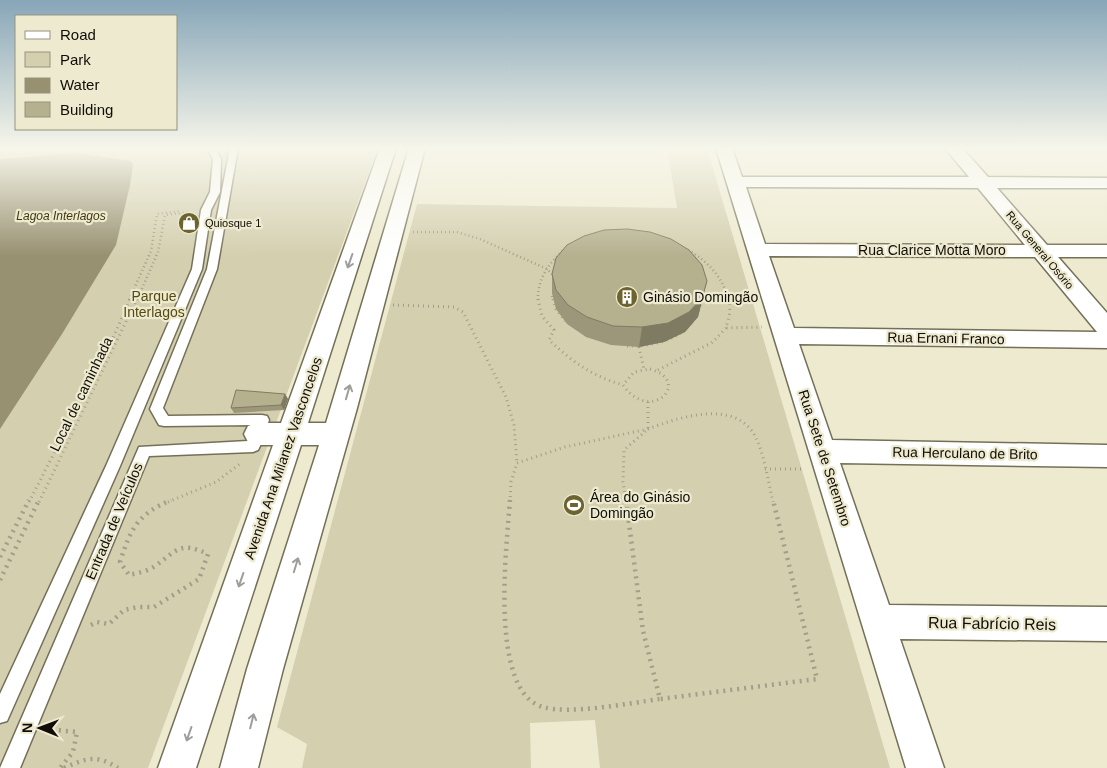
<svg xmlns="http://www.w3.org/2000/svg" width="1107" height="768" viewBox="0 0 1107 768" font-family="Helvetica,sans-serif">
  <rect width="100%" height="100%" fill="#eeead0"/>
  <path fill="#d4cfaf" d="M0,148H378L148,768H0Z
    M667,148H707L890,768H600L595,720L530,723L531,768H302L307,744L277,727L417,204L677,208Z"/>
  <path fill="#979171" d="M75,153L125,160L131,161L133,165L130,185L116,245L62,334L0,429V159Z"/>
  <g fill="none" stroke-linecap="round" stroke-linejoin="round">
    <g stroke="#747058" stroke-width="3">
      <path id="lane" d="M207,148H215L221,159L220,192L211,210L202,269L120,466L7,721L0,723V694L106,466L192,269L201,210L210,192L213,159Z
        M230,148H238L217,269L163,408L168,416L262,415L267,416L269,420L260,446L258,450L253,452L149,456L20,768H0L139,447L248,441L254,425L164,426L159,425L150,409L207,269Z"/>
    </g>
    <g stroke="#747058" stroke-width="3">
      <path id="street" d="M380,148H396L308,423H326L409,148H425L357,408L283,669L258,768H220L247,669L319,445H301L196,768H158L273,445H257L248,442L244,434L248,426L257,423H281Z
        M716,148H732L742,177H969L945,148H962L988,177L1107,178V188H997L1047,245H1107V257H1058L1107,313V348L799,344L832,440L1107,445V467L840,463L889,605L1107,607V641L900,639L944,768H906ZM746,187L978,188L1025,245L765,244ZM769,256L1035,257L1097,332L794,328Z"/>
    </g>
    <path stroke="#a19e8a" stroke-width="2.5" stroke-dasharray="1 3" stroke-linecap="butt" d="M413,232H457L480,239L547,269L554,276
      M688,250C708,261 723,278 729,300
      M552,296L553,300
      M129,300L151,251L157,214L180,211
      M137,300L158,252L165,215L191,212
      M538,300C537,279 550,261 566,248"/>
    <path stroke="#a19e8a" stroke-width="3" stroke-dasharray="1 4" stroke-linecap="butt" d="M538,299L542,316L554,330L549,340C574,363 590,375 623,385
      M553,299L556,309L565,321
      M729,299L730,312L726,328L762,327
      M393,305L454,307L463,312L506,397L514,425L517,463
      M627,346C662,346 693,337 702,300
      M639,347L644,369
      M650,369C693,381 651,425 623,385L634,372Z
      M658,370L713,342L726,328
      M648,402V429
      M648,429C679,417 737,398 756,438C765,457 768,481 773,502
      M765,469H805
      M29,502L113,338L130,299
      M39,502L137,299
      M168,502L216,482L241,463
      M510,502L511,482L517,463L565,447L648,429
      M626,502L623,482L624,450L648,429"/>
    <path stroke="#a19e8a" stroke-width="4.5" stroke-dasharray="2 5" stroke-linecap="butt" d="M510,500C507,544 488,692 543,707C570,715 630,703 660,699
      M626,500L643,631L660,699L817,679L773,500
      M0,557L29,500
      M0,580L39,500
      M91,625L97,622L109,624L124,610L138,607H154L199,579L208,554C179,541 178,550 155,566C148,571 138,573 129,575L120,562C131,528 137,515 171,500
      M45,729L77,732L73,752L60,768
      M64,768C87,758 96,754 118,768"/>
    <use href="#lane" fill="#fff" fill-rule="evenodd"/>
    <use href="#street" fill="#fff" fill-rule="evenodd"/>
  </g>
  <path fill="#9c977a" d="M552,274L702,301L698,317L685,332L664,342L639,347L611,345L586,337L567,324L556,309L552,293Z
    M285,394L288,399L284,410L234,413L231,408Z"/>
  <path fill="#7f7b63" d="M707,281L698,317L685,332L664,342L639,347L642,327Z
    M285,394L288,399L284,410L281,405Z"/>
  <path fill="#b5b08e" stroke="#7f7b63" d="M627,229L650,232L671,239L689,250L702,265L707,281L702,298L689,312L668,323L642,327L613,326L587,317L568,305L556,290L552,274L556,258L567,245L584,236L604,230Z
    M236,390L285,394L281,405L231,408Z"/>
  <defs><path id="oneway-shaft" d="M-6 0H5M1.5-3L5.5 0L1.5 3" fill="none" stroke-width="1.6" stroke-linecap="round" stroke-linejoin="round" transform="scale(1.25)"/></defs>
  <g stroke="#9f9e9b">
    <use href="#oneway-shaft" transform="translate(350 261) rotate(109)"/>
    <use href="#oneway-shaft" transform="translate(348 392) rotate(-74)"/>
    <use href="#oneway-shaft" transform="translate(296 565) rotate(-73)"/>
    <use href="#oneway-shaft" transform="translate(241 580) rotate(109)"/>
    <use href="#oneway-shaft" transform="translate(252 721) rotate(-76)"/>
    <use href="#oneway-shaft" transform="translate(189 734) rotate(109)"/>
  </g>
  <linearGradient id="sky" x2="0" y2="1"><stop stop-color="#87a6b8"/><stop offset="0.58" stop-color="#f7f6ea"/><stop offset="1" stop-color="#f7f6ea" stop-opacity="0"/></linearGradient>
  <rect width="1107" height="256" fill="url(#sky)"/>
  <defs>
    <g id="shop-disc" transform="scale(1.125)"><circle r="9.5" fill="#6c632f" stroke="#eeead0"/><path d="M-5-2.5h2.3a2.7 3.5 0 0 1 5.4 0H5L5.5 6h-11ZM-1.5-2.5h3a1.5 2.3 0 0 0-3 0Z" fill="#fff"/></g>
    <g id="building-disc" transform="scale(1.125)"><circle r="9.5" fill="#6c632f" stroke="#eeead0"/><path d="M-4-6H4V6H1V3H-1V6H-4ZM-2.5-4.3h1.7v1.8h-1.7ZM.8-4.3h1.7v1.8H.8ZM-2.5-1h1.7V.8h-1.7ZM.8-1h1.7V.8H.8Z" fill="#fff"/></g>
    <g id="stadium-disc" transform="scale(1.125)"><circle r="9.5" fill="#6c632f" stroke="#eeead0"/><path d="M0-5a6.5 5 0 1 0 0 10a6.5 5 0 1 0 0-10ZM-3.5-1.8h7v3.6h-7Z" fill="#fff"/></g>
  </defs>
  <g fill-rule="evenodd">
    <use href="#shop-disc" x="189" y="223"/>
    <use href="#building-disc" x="627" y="297"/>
    <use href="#stadium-disc" x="574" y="505"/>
  </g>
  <g text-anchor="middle" stroke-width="4.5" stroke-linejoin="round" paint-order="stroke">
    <g font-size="11" fill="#0f0d05" stroke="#eeead0" text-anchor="start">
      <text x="205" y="227">Quiosque 1</text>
    </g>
    <g font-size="11" fill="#0f0d05" stroke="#eeead0">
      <text transform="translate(1040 250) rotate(50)" y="4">Rua General Osório</text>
    </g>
    <g font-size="12" font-style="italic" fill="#40380d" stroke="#eeead0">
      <text x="61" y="220">Lagoa Interlagos</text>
    </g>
    <g font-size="14" fill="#0f0d05" stroke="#eeead0">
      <text x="932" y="255">Rua Clarice Motta Moro</text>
      <text transform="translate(946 338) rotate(1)" y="5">Rua Ernani Franco</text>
      <text transform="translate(81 394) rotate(-64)" y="5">Local de caminhada</text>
      <text transform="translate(965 453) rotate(1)" y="5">Rua Herculano de Brito</text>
      <text transform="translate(283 458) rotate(-71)" y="5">Avenida Ana Milanez Vasconcelos</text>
      <text transform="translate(825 458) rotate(72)" y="5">Rua Sete de Setembro</text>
      <text transform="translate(114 521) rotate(-67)" y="5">Entrada de Veículos</text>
    </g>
    <g font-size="14" fill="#554b11" stroke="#eeead0">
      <text x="154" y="301">Parque<tspan x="154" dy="16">Interlagos</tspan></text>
    </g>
    <g font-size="14" fill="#0f0d05" stroke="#eeead0" text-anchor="start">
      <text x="643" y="302">Ginásio Domingão</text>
      <text x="590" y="502">Área do Ginásio<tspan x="590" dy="16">Domingão</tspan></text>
    </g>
    <g font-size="16" fill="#0f0d05" stroke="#eeead0">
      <text transform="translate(992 623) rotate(1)" y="6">Rua Fabrício Reis</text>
    </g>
  </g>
  <rect x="15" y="15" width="162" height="115" fill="#eeead0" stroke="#95927f"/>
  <rect x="25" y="31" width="25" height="8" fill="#ffffff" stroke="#95927f"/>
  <text x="60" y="40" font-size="15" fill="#0f0d05">Road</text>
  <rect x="25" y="52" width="25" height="15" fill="#d4cfaf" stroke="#95927f"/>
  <text x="60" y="65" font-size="15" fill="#0f0d05">Park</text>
  <rect x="25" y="78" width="25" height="15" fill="#979171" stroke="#95927f"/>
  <text x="60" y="90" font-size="15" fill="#0f0d05">Water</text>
  <rect x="25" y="102" width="25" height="15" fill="#b5b08e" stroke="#95927f"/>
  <text x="60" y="115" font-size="15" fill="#0f0d05">Building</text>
  <g transform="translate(40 728) rotate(271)" stroke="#eeead0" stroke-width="4" paint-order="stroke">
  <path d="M0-4L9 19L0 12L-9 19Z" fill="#0f0d05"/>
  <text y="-8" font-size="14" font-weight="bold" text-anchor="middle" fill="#0f0d05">N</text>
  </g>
</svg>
